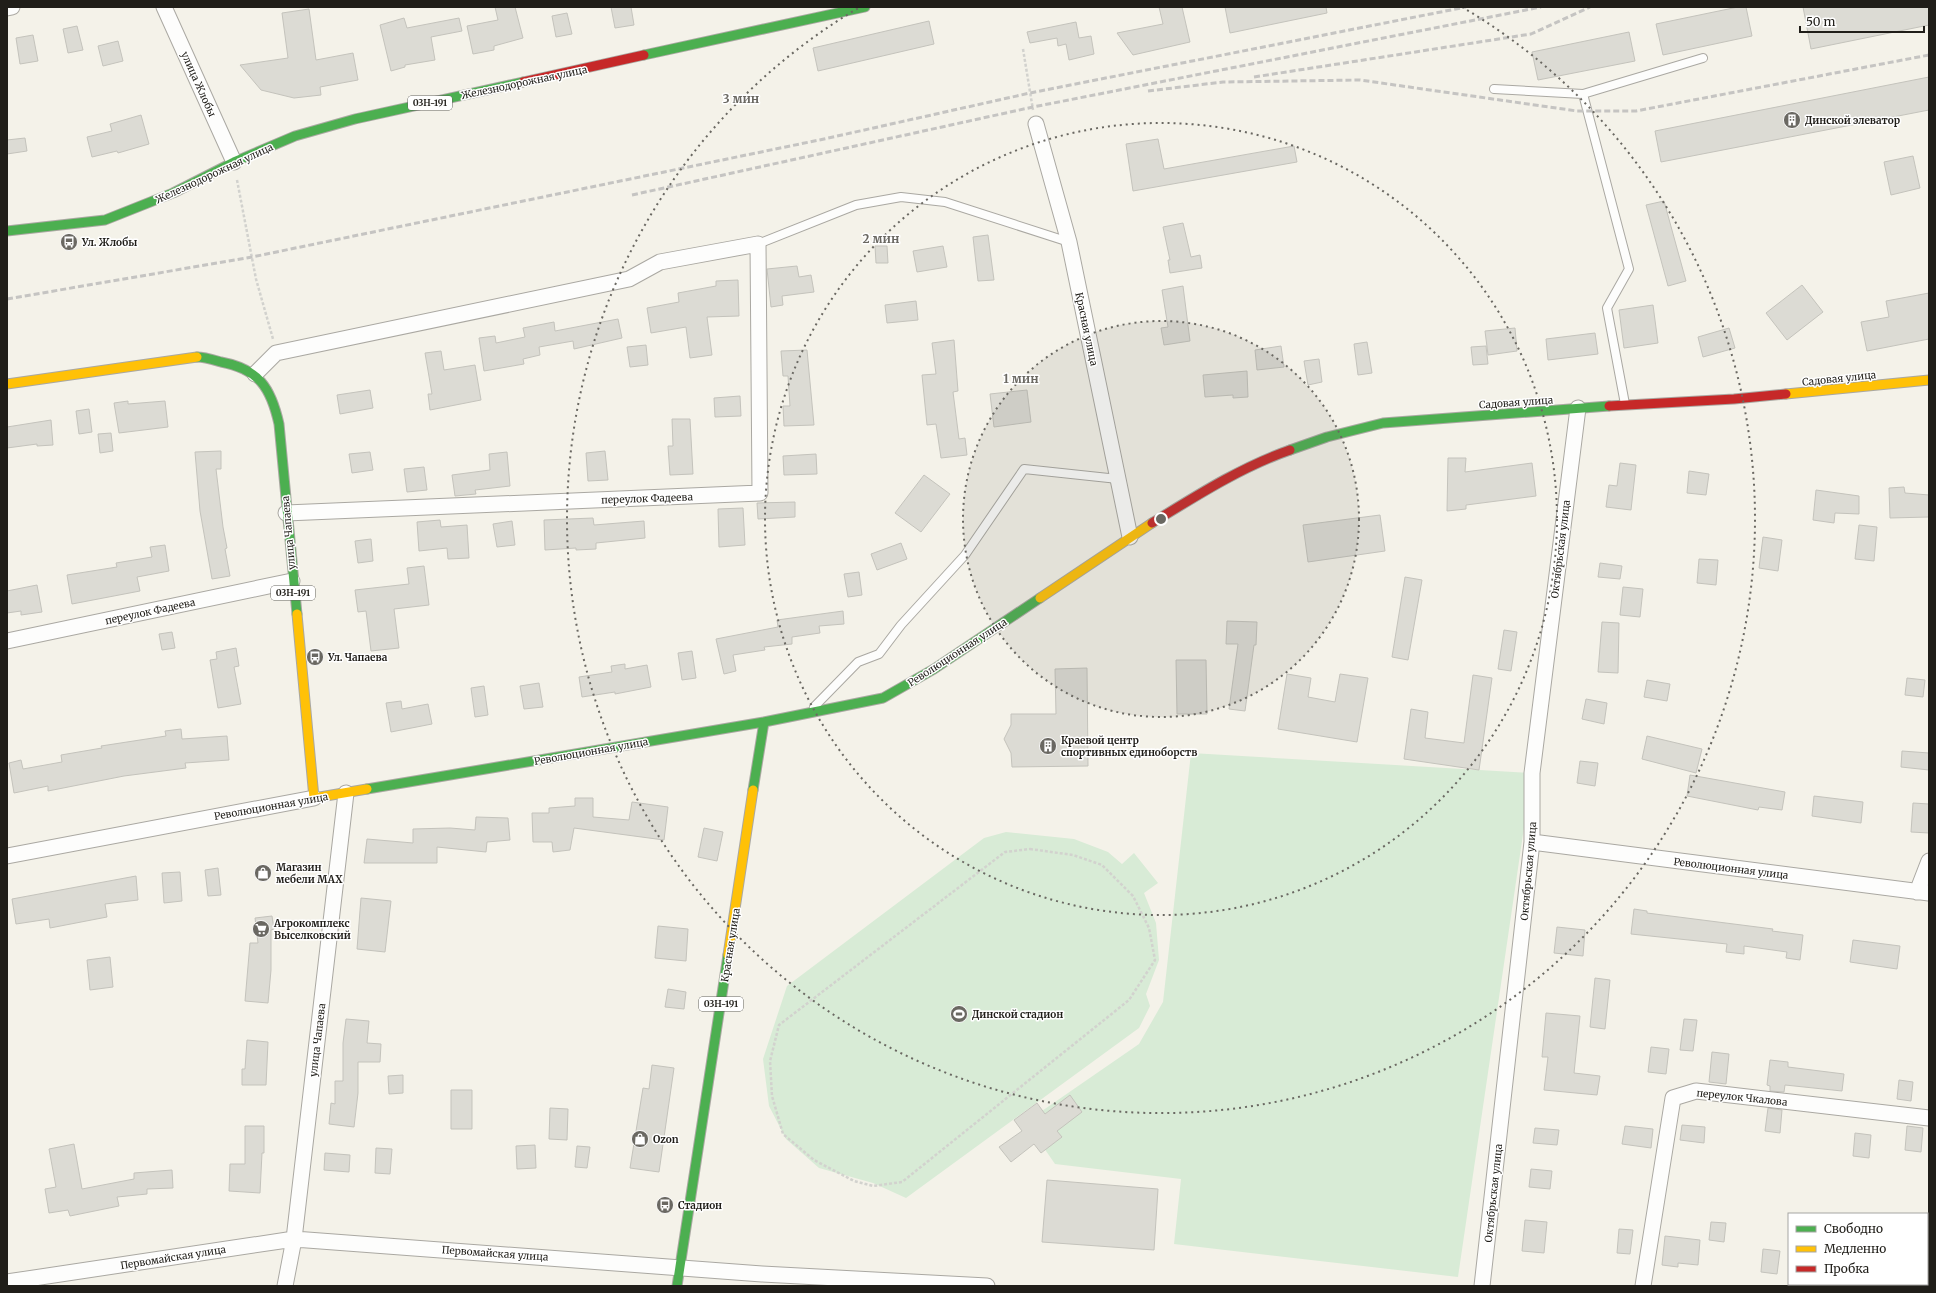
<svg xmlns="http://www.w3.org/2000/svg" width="1936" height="1293" viewBox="0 0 1936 1293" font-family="Merriweather,serif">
  <rect width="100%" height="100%" fill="#f4f2e9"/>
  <path fill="#d8ebd6" d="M1191,753L1532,773L1458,1277L1174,1244L1181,1179L1055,1164L1026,1122L1139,1044L1163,1002Z
    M1006,832L1074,839L1108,852L1122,864L1134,853L1158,883L1144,893L1156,923L1159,960L1146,994L1150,1006L1139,1028L906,1198L873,1183L819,1168L786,1139L769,1106L763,1059L787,986L984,838Z"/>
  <path fill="#dcdbd4" stroke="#c4c3bc" d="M495,7H515L523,38L494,46V50L473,54L467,26L498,20Z
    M611,7H631L634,25L615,28Z
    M1159,7H1182L1190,42L1133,55L1117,33L1163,24Z
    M1225,7H1326L1327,13L1230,33Z
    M1738,7H1746L1752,36L1663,55L1656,24Z
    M1803,7H1929V25L1811,49Z
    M309,9L316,60L353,53L358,80L320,87L321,95L294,98L261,90L240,65L288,58L282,13Z
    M567,13L572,34L556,37L552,16Z
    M404,18L407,28L459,18L462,31L431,37L435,60L405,65V67L391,71L380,25Z
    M929,21L934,44L818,71L813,48Z
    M1076,22L1079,38L1091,36L1094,54L1069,60L1066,44L1058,46L1057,38L1030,43L1027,32Z
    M77,26L83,50L68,53L63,29Z
    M1629,32L1635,61L1538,80L1532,52Z
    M33,35L38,61L20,64L16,38Z
    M118,41L123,61L103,66L98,46Z
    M1929,77V110L1661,162L1655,131Z
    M141,115L149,144L118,153L117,151L92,157L87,137L112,131L110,124Z
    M25,138L27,151L7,154V140Z
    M1158,139L1164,169L1294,146L1297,162L1133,191L1126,144Z
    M1913,156L1920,188L1891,195L1884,162Z
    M1664,201L1686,281L1668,286L1646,205Z
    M1183,223L1191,257L1200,255L1202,268L1170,273L1168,260H1170L1163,227Z
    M988,235L994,280L978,281L973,237Z
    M875,246H887L888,263H876Z
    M943,246L947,267L917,272L913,251Z
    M797,266L799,277L811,275L814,292L782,296L783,305L771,307L767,269Z
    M738,280L739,316L707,317L712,355L690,358L686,327L651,333L647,308L679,302L678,293L716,286V281Z
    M1802,285L1823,312L1787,340L1766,313Z
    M1183,286L1190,341L1164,345L1161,328L1168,327L1162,290Z
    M1929,293V339L1867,351L1861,322L1889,317L1886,301Z
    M916,301L918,320L887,323L885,305Z
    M1653,305L1658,343L1624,348L1619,310Z
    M618,319L622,338L574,349L573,341L539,347L540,355L523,359L524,364L484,371L479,338L495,336L496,343L525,337L523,328L554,322L555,331Z
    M1515,328L1517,351L1488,355L1485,331Z
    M1729,328L1735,348L1703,357L1698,337Z
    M1595,333L1598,354L1548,360L1546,339Z
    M954,340L958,391L953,392L959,439L965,438L967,455L941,458L936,424L927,425L922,375L936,374L932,343Z
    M1367,342L1372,373L1358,375L1354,344Z
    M646,345L648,365L630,367L627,347Z
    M1281,346L1284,367L1257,370L1255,350Z
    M1486,346L1488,364L1473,365L1471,347Z
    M807,350L814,425L784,426L783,406H790L788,376H783L781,351Z
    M441,351L444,370L475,365L481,400L430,410L428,394H432L425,353Z
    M1319,359L1322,382L1308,385L1304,361Z
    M1247,371L1248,397L1233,398V395L1205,397L1203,375Z
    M370,390L373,408L340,414L337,395Z
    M1027,390L1031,422L994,427L990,394Z
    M740,396L741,416L715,417L714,398Z
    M128,401V404L165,401L168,427L119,433L114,403Z
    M89,409L92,432L79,434L76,411Z
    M672,419H690L693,474L670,475L668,446H673Z
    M51,420L53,445L37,446V444L7,448V427Z
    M111,433L113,451L100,453L98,434Z
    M221,451V469H216L223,527L227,548L225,549L230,576L212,579L200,511L195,452Z
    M605,451L608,480L588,481L586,453Z
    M370,452L373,470L352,473L349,454Z
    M507,452L510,486L475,490L476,494L455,496L452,475L490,470L489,454Z
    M816,454L817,474L784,475L783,456Z
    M1448,458H1466L1465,472L1532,463L1536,496L1466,505V509L1447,511Z
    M1620,463L1636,465L1631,510L1606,507L1609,485L1617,486Z
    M424,467L427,490L407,492L404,469Z
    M1689,471L1709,474L1706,495L1687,493Z
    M924,475L950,494L921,532L895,513Z
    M1904,487L1905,493L1929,495V517L1890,518L1889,488Z
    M1816,490L1859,496V514L1835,513L1834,523L1813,520Z
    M795,502V517L758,519L757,503Z
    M743,508L745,545L719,547L718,509Z
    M1380,515L1385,551L1308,562L1303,525Z
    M593,518L594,525L644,521L645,538L596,543V549L576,550V548L545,550L544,520Z
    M440,520L441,527L467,525L469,558L448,559L447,548L419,551L417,522Z
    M512,521L515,545L497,547L493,524Z
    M1859,525L1877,527L1874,561L1855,559Z
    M1763,537L1782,540L1778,571L1759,568Z
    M371,539L373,561L358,563L355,541Z
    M901,543L907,559L877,570L871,554Z
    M165,545L169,571L137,577L140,591L72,604L67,575L117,567L116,563L152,557L150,547Z
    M1699,559L1718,560L1716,585L1697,583Z
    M1600,563L1622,566L1620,579L1598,577Z
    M424,566L429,605L394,609L399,648L371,651L366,611L358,612L355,590L409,584L407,568Z
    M859,572L862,595L848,597L844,574Z
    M1405,577L1422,580L1408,660L1392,657Z
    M37,585L42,612L21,615V611L7,613V591Z
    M1623,587L1643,589L1640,617L1620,615Z
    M843,611L844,624L819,626L820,633L792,637V644L764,647L765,650L733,655L736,671L724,674L716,639L778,627L777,620Z
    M1227,621L1257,622L1256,645H1254L1245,711L1229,709L1238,644H1226Z
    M1602,622L1619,623L1618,673L1598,672Z
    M1504,630L1517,632L1511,671L1498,669Z
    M172,632L175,648L162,650L159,634Z
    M236,648L239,666L234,667L241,704L218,708L210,660L217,659L216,652Z
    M692,651L696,678L682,680L678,653Z
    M1176,660H1206L1207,714H1177Z
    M625,664V669L647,665L651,687L615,694V692L582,697L579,677L612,672L611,666Z
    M1087,668L1088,766L1012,767L1011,753L1004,739L1011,725V714H1056L1055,669Z
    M1287,674L1311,678L1308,697L1335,702L1340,674L1368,678L1357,742L1278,729Z
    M1473,675L1492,678L1479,770L1404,759L1411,709L1428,712L1425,738L1464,743Z
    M1907,678L1925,680L1923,697L1905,695Z
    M1647,680L1670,684L1667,701L1644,697Z
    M539,683L543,707L524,709L520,686Z
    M484,686L488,715L475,717L471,688Z
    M1586,699L1607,703L1604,724L1582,719Z
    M401,701L402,709L428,704L432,724L391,732L386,703Z
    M181,729L182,739L227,736L229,760L185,763L186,768L124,776L48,791V786L14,793L9,763L21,760L23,769L62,762L61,755L102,748L101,746L166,736L165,731Z
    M1647,736L1702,749L1696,773L1642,759Z
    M1902,751L1929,753V770L1901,767Z
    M1580,761L1598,763L1595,786L1577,783Z
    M1690,775L1785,792L1782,810L1759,807L1758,810L1687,796Z
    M1814,796L1863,802L1861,823L1812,816Z
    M575,798H593V817L629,820L632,802L668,807L664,840L574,828L570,850L553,852L552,842H533L532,813H549V808L575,806Z
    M1913,803L1929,804V833L1911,832Z
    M476,817L508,818L510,840L487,842L486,852L437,847V863H364L367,839L413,843V829L450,828L475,830Z
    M704,828L723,832L717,861L698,857Z
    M218,868L221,895L208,896L205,870Z
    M180,872L182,901L164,903L162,873Z
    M136,876L138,900L105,904L107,917L50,928L49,919L16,924L12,899Z
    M361,898L391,901L385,952L357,949Z
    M1634,909L1647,911V913L1773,929L1772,931L1803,935L1800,960L1786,958L1787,952L1744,946V954L1726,952L1727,944L1631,934Z
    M272,916L274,929L271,930V970L268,1003L245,1001L250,943H258L255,918Z
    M658,926L688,929L686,961L655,958Z
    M1557,927L1585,930L1583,956L1554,953Z
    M1853,940L1900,946L1897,969L1850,962Z
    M110,957L113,987L90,990L87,960Z
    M1595,978L1610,980L1605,1029L1590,1027Z
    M668,989L686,992L684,1009L665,1007Z
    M1546,1013L1580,1016L1574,1073L1600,1076L1597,1095L1544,1090L1548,1057H1542Z
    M346,1019L369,1021L367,1043L381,1044L380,1062H358V1093L354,1127L329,1124L331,1103L335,1104V1081H343V1043Z
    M1684,1019L1697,1020L1693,1051L1680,1050Z
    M247,1040L268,1042L266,1085H242V1069H245Z
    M1651,1047L1669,1049L1666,1074L1648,1072Z
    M1712,1052L1729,1054L1726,1084L1709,1082Z
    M1770,1060L1788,1062V1067L1844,1074L1842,1091L1785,1085L1784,1092L1770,1091V1086L1767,1085Z
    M652,1065L674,1068L659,1172L630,1168L643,1088L649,1089Z
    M403,1075V1093L389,1094L388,1076Z
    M1899,1080L1913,1082L1911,1101L1897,1099Z
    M451,1090H472V1129H451Z
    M1070,1095L1082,1112L1057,1131L1062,1137L1041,1153L1034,1144L1011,1162L999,1147L1022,1131L1014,1120L1037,1103L1045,1114Z
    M550,1108L568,1109L567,1140L549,1139Z
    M1768,1108L1782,1110L1780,1133L1765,1131Z
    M1682,1125L1705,1127L1704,1143L1680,1140Z
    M245,1126H264V1153H262L260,1193L229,1191L230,1164H245Z
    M1625,1126L1653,1129L1651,1148L1622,1144Z
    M1907,1126L1923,1128L1921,1152L1905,1150Z
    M1535,1128L1559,1130L1557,1145L1533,1143Z
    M1855,1133L1871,1135L1869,1158L1853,1156Z
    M74,1144L82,1189L134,1179V1173L172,1170L173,1188L147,1189V1194L117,1197L119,1206L70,1216L68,1210L49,1213L45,1189L56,1187L49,1149Z
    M535,1145L536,1168L517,1169L516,1146Z
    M577,1146L590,1147L587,1168L575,1167Z
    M376,1148L392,1149L390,1174L375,1173Z
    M325,1153L350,1155L349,1172L324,1170Z
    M1531,1169L1552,1171L1550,1189L1529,1187Z
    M1047,1180L1158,1189L1154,1250L1042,1242Z
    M1525,1220L1547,1222L1544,1253L1522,1251Z
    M1711,1222L1726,1223L1724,1242L1709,1240Z
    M1619,1229L1633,1230L1630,1254L1617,1253Z
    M1665,1236L1700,1240L1698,1265L1678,1263V1267L1662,1265Z
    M1763,1249L1780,1251L1777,1274L1761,1272Z"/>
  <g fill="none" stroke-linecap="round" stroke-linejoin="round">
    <g stroke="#aaa8a2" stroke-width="10">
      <path id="lane" d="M1494,89L1583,94L1703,58
        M1583,94L1629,269L1607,308L1625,404
        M758,244L856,205L901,197L945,202L1069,242
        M814,707L858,662L879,654L901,625L965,555L1024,469L1118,479"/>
    </g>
    <g stroke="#aaa8a2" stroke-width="17">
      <path id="street" d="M164,7L234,162
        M7,8L12,7
        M1036,124L1069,242L1130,537
        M255,374L276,353L629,279L660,262L758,244L760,493L286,513
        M7,641L292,581
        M1532,842L1929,893
        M7,856L314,798
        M1917,892L1929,861
        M7,1282L294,1239L762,1274L987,1286
        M285,1286L294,1239L346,793
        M1482,1286L1532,842V773L1578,408
        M1643,1286L1673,1098L1696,1091L1929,1118"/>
    </g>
    <g stroke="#aaa8a2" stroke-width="11">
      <path id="fast" d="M644,55L865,7
        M7,231L105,220L173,193L234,162L295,136L355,119L523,82
        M197,357C205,357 214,360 221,362C259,369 271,388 279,424L297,614
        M1290,450L1327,437L1383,423L1609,406
        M764,722L883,698L934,669L1040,598
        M367,789L764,722L753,790
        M677,1286L728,955"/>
    </g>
    <g stroke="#aaa8a2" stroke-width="11">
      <path id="slow" d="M7,384L197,357
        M1786,394L1929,380
        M1040,598L1152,523
        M297,614L314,798L367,789
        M728,955L753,790"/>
    </g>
    <g stroke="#aaa8a2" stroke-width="11">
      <path id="jam" d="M523,82L644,55
        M1609,406L1734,399L1786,394
        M1152,523C1196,496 1241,467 1290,450"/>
    </g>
    <path stroke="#d2d2ce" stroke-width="2.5" stroke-dasharray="3 2" stroke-linecap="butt" d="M1023,49L1033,110
      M237,180L256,279L273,339
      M1030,849L1073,855L1102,865L1133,896L1149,928L1155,960L1129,1000L902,1182L873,1186L854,1181L814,1160L783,1134L772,1096L770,1061L779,1025L1005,852Z"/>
    <use href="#lane" stroke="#fdfdfc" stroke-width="8"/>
    <use href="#street" stroke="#fdfdfc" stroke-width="15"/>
    <use href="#fast" stroke="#4caf50" stroke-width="9"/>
    <use href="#slow" stroke="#ffc107" stroke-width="9"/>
    <use href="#jam" stroke="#c62828" stroke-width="9"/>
    <path stroke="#c5c4c2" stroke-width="3" stroke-dasharray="6 3" stroke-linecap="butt" d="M1254,77L1531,34L1590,7
      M1148,91L1223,82L1360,80L1577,111H1636L1929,55
      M632,195L1033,107L1541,7
      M7,299L252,257L824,139L1030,93L1466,7"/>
  </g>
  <circle cx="1161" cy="519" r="198" fill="#6a6862" fill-opacity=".12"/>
  <g fill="none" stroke="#6a6862" stroke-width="2" stroke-dasharray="2 4">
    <circle cx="1161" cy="519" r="198"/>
    <circle cx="1161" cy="519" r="396"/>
    <path d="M1462 7A594 594 0 1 1 860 7"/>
  </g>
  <defs>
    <g id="building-disc" transform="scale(0.9)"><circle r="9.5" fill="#6a6862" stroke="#fff"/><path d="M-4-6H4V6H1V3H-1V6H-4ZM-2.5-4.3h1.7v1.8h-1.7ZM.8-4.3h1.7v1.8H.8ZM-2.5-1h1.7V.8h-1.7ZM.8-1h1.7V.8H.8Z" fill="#fff"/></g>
    <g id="bus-disc" transform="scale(0.9)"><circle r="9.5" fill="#6a6862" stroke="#fff"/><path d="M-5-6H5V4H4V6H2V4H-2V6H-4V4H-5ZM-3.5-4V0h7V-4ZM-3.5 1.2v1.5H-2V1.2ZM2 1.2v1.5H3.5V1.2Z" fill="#fff"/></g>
    <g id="shop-disc" transform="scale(0.9)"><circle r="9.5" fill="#6a6862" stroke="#fff"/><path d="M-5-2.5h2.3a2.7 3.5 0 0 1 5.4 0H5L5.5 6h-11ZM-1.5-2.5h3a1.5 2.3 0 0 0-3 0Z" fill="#fff"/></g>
    <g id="supermarket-disc" transform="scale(0.9)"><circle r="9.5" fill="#6a6862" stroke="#fff"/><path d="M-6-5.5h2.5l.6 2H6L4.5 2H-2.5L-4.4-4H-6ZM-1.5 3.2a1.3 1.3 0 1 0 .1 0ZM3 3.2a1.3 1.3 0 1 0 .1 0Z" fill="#fff"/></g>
    <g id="stadium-disc" transform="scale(0.9)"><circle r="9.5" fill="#6a6862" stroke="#fff"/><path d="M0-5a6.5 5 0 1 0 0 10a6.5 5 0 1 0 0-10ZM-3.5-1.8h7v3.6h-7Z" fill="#fff"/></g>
  </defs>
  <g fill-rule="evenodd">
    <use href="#building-disc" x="1792" y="120"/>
    <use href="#bus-disc" x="69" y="242"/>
    <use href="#bus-disc" x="315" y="657"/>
    <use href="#building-disc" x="1048" y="746"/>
    <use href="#shop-disc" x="263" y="873"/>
    <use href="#supermarket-disc" x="261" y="929"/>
    <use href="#stadium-disc" x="959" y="1014"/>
    <use href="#shop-disc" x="640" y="1139"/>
    <use href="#bus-disc" x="665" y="1205"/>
  </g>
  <g text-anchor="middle" stroke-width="3" stroke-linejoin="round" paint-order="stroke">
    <g fill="#fff" stroke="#63625e" stroke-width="1">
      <rect x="408" y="96" width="44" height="14" rx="3"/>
      <rect x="271" y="586" width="44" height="14" rx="3"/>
      <rect x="699" y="997" width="44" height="14" rx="3"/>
    </g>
    <g font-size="9" font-weight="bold" fill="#201e19">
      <text x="430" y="106">03Н-191</text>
      <text x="293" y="596">03Н-191</text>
      <text x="721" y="1007">03Н-191</text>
    </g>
    <g font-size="10" fill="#201e19" stroke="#fff">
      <text transform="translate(524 82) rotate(-12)" y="4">Железнодорожная улица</text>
      <text transform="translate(199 84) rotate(66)" y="4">улица Жлобы</text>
      <text transform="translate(214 173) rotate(-25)" y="4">Железнодорожная улица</text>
      <text transform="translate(1087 329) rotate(78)" y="4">Красная улица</text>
      <text transform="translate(1839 378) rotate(-6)" y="4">Садовая улица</text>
      <text transform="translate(1516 402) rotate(-4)" y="4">Садовая улица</text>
      <text transform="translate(647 498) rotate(-2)" y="4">переулок Фадеева</text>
      <text transform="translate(288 533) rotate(-95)" y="4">улица Чапаева</text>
      <text transform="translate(1560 549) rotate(-83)" y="4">Октябрьская улица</text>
      <text transform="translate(150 611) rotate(-12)" y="4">переулок Фадеева</text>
      <text transform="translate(957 652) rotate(-33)" y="4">Революционная улица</text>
      <text transform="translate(591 751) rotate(-10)" y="4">Революционная улица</text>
      <text transform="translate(271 806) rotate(-10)" y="4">Революционная улица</text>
      <text transform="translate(1731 868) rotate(7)" y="4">Революционная улица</text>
      <text transform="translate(1528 871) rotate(-85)" y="4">Октябрьская улица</text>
      <text transform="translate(730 945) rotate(-81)" y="4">Красная улица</text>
      <text transform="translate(317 1040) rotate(-83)" y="4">улица Чапаева</text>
      <text transform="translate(1742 1097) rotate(6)" y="4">переулок Чкалова</text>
      <text transform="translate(1493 1193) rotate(-84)" y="4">Октябрьская улица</text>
      <text transform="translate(495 1253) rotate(4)" y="4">Первомайская улица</text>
      <text transform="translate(173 1257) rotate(-9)" y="4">Первомайская улица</text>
    </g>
    <g font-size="10" font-weight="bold" fill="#201e19" stroke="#fff" text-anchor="start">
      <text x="1805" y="124">Динской элеватор</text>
      <text x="82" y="246">Ул. Жлобы</text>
      <text x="328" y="661">Ул. Чапаева</text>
      <text x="1061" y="744">Краевой центр<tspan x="1061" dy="12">спортивных единоборств</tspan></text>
      <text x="276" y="871">Магазин<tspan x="276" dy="12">мебели MAX</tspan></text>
      <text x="274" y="927">Агрокомплекс<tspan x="274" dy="12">Выселковский</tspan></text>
      <text x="972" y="1018">Динской стадион</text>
      <text x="653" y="1143">Ozon</text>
      <text x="678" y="1209">Стадион</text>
    </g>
  </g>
  <circle cx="1161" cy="519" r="6" fill="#6a6862" stroke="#fff" stroke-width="2"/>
  <g font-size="12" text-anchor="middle" font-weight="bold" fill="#6a6862" stroke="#fff" stroke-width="3" stroke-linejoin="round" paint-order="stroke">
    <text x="741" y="103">3 мин</text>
    <text x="881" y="243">2 мин</text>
    <text x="1021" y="383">1 мин</text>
  </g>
  <rect width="1936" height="1293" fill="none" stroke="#201e19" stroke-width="16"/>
  <rect x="1788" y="1213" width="140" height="72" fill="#ffffff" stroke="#a6a5a3"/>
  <rect x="1796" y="1226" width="20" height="6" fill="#4caf50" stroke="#a6a5a3"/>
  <text x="1824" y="1233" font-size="12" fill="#201e19">Свободно</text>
  <rect x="1796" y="1246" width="20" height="6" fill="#ffc107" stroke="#a6a5a3"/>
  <text x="1824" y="1253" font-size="12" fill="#201e19">Медленно</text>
  <rect x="1796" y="1266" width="20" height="6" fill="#c62828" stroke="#a6a5a3"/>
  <text x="1824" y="1273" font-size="12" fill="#201e19">Пробка</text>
  <path d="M1800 26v6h124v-6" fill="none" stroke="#201e19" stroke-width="2"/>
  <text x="1806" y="26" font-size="12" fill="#201e19" stroke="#ffffff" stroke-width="3" paint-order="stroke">50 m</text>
</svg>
